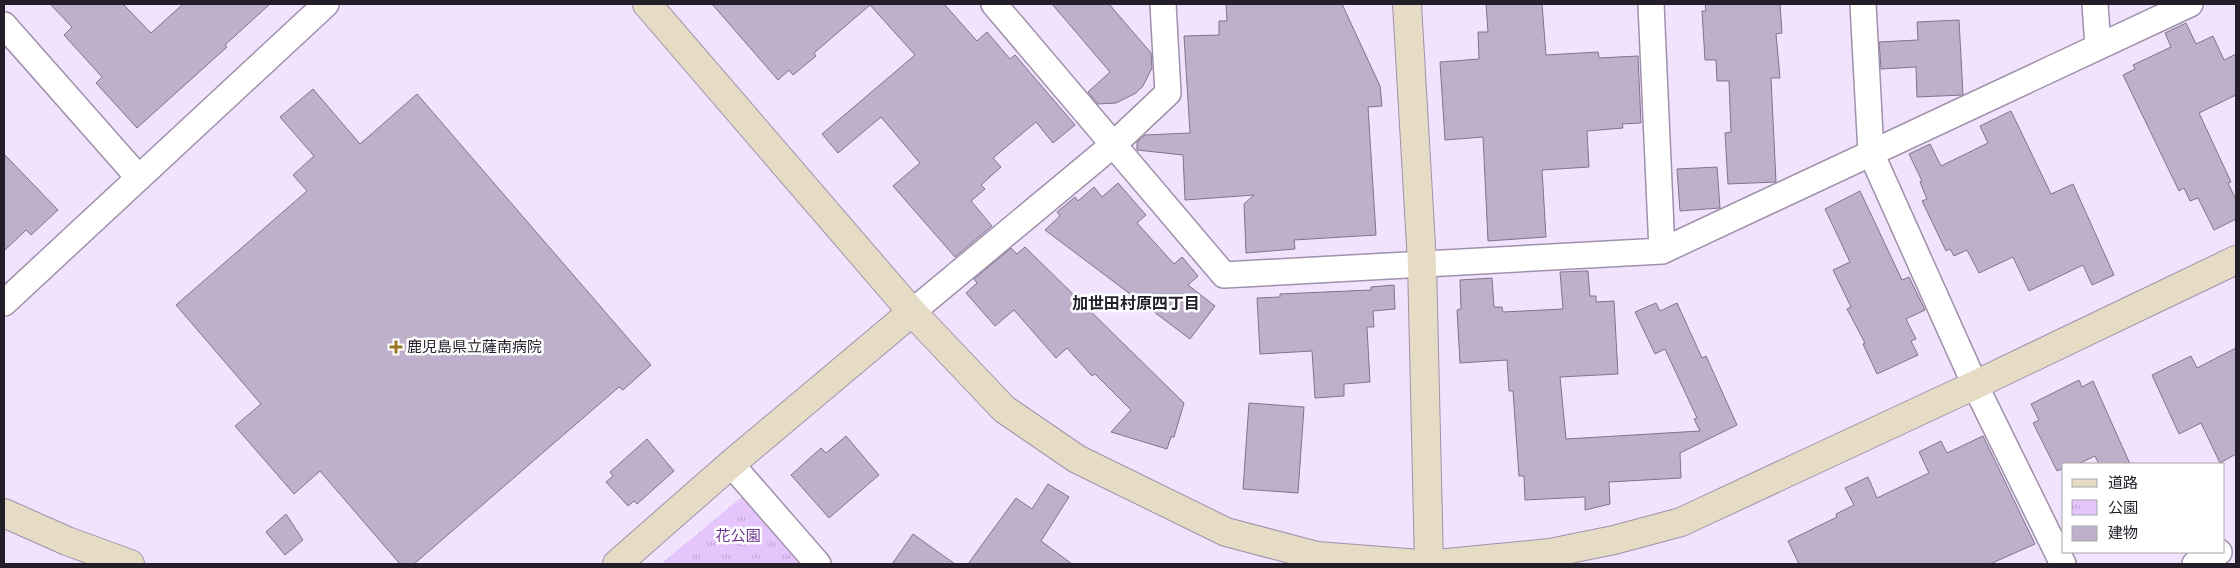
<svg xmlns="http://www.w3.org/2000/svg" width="2240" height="568" viewBox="0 0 2240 568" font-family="Figtree,'Noto Sans JP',sans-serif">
  <defs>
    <pattern id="park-tufts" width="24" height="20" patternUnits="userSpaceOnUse" patternTransform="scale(1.25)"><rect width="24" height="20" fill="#e4c5fc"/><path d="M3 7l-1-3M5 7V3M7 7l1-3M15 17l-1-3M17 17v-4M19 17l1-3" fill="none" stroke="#c3a9d8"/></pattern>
  </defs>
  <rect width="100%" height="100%" fill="#f1e2fe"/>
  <path fill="url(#park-tufts)" d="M742,497L799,564H661Z"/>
  <path fill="#beafca" stroke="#81738c" d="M50,4H123L151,33L183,4H270L225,45L227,47L137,128L96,83L102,77L64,35L72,27Z
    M712,4H944L977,41L987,32L1010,59L1015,55L1075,125L1053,143L1036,122L993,158L1001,167L981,185L985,189L971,201L992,226L955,257L893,186L920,163L881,117L838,153L822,134L915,55L870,5L814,53L816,56L793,75L789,70L778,80Z
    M1052,4H1109L1151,53L1152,68L1143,86L1136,93L1116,103L1098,104L1088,92L1110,72Z
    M1226,4H1342L1380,86L1382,106L1368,107L1376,235L1294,240L1295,249L1246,253L1244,204L1254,195L1185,200L1183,155L1137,150V142L1145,135L1190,133L1184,36L1219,35V21H1227Z
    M1486,4H1542L1546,55L1598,52L1599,58L1638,56L1641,123L1622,124L1623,128L1587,131L1589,167L1542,170L1546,237L1488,241L1483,137L1445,140L1440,62L1479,59L1478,32H1488Z
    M1705,4H1780L1782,33L1776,34L1780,78H1771L1776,182L1728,184L1725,133L1731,132L1729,81H1717L1716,60H1705L1702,11H1706Z
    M1959,20L1963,95L1917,97L1916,67L1881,69L1879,42L1918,40L1917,22Z
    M2186,23L2196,44L2213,36L2224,60L2236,54V95L2199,113L2231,182L2228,183L2236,200V219L2214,230L2198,198L2190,201L2184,188L2179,191L2123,75L2135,69L2133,65L2171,47L2165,33Z
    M313,89L360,144L417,94L651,365L623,390L619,387L414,564H400L320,471L294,494L235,426L261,404L176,305L307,191L293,175L314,156L280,117Z
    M2011,111L2051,194L2073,184L2114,275L2092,285L2083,265L2029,291L2013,257L1979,273L1967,250L1954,256L1950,249L1946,251L1922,201L1927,199L1920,182L1922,181L1909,154L1930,144L1941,166L1988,143L1980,126Z
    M4,154L58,210L31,235L26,230L4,251Z
    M1717,167L1720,208L1680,211L1677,169Z
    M1118,183L1146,215L1137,223L1174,264L1182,257L1198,276L1188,285L1215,306L1190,339L1045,230L1060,216L1057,212L1075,197L1078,201L1094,187L1102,197Z
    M1860,191L1902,280L1909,277L1925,310L1906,319L1916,339L1911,341L1918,355L1877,374L1863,344L1865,343L1847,309L1851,307L1833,270L1850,262L1825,209Z
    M1025,247L1184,403L1174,437H1171L1167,449L1111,432L1131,410L1095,374L1092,376L1067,348L1056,358L1014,310L995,326L966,293L977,283L974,279L1011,248L1017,254Z
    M1588,271L1590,296H1596V302L1614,301L1618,374L1560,377L1566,439L1700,431L1694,419L1697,418L1665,349L1655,354L1635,312L1656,303L1660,311L1677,303L1702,358L1706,356L1737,425L1680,453L1681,478L1609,482L1610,504L1585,510V497L1525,500L1524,476H1519L1513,391H1509L1507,360L1460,363L1457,310L1461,309L1460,280L1492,278L1494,307H1502L1503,312L1563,309L1560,272Z
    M1394,285L1395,309L1373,311L1374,327H1367L1370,382L1344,384V396L1315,398L1312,351L1260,354L1257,298L1280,297V294L1371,290V287Z
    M2236,348V454L2220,463L2201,423L2179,434L2152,375L2191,356L2197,368Z
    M2079,380L2082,387L2093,381L2130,464H2099L2095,456L2078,464H2064V471L2062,469L2057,471L2033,423L2039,420L2031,404Z
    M1249,403L1304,407L1298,493L1243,489Z
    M846,436L879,475L829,518L791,475L821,448L826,453Z
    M1983,436L2035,544L1990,564H1799L1788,541L1837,517L1836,514L1854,505L1845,488L1868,477L1877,498L1929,473L1919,452L1941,441L1947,453Z
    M647,439L674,471L637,504L634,501L628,506L606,482L613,476L610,472Z
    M1048,484L1069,497L1041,541L1072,564H968L1016,498L1032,509Z
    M286,514L303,540L285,555L266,532Z
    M913,534L955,564H892Z"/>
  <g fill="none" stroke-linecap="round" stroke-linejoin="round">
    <g stroke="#a091ab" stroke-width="28">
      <path id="street" d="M994,4L1224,275L1662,251L2190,4
        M1651,4L1662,251
        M1863,4L1871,153L1975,385L2063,564
        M2095,4L2098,47
        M4,25L139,178
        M4,303L326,4
        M912,312L1114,144L1168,93L1163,4
        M731,464L818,564
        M2195,564L2219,552"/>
    </g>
    <g stroke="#a091ab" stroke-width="30">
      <path id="secondary" d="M647,4L912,312L1004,409L1077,459L1226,532L1317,556L1420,564
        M1407,4L1422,263L1429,564
        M4,513L67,541L130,564
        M617,564L731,464L912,312
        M1436,564L1550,553L1614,540L1681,522L1975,385L2236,260"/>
    </g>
    <use href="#street" stroke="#fff" stroke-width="25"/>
    <use href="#secondary" stroke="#e6dcc5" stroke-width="28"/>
  </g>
  <path fill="#997620" stroke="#fff" stroke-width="2" d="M393.5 339.5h5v5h5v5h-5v5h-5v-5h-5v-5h5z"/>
  <g text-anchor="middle" stroke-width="5" stroke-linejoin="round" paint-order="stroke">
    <g font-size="15" fill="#231e28" stroke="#fff" text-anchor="start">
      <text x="407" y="352">鹿児島県立薩南病院</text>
    </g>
    <g font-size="15" fill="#69308c" stroke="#fff">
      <text x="738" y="541">花公園</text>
    </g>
    <g font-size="16" font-weight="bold" fill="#231e28" stroke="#fff">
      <text x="1136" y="309">加世田村原四丁目</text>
    </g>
  </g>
  <rect width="2240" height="568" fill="none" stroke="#231e28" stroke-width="10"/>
  <rect x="2062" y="463" width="162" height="90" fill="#ffffff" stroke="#a7a5a9"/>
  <rect x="2072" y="479" width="25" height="8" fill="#e6dcc5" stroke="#a7a5a9"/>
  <text x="2108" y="488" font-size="15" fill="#231e28">道路</text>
  <rect x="2072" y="500" width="25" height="15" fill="url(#park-tufts)" stroke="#a7a5a9"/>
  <text x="2108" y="513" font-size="15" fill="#231e28">公園</text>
  <rect x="2072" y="526" width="25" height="15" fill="#beafca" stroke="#a7a5a9"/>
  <text x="2108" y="538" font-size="15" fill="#231e28">建物</text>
</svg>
